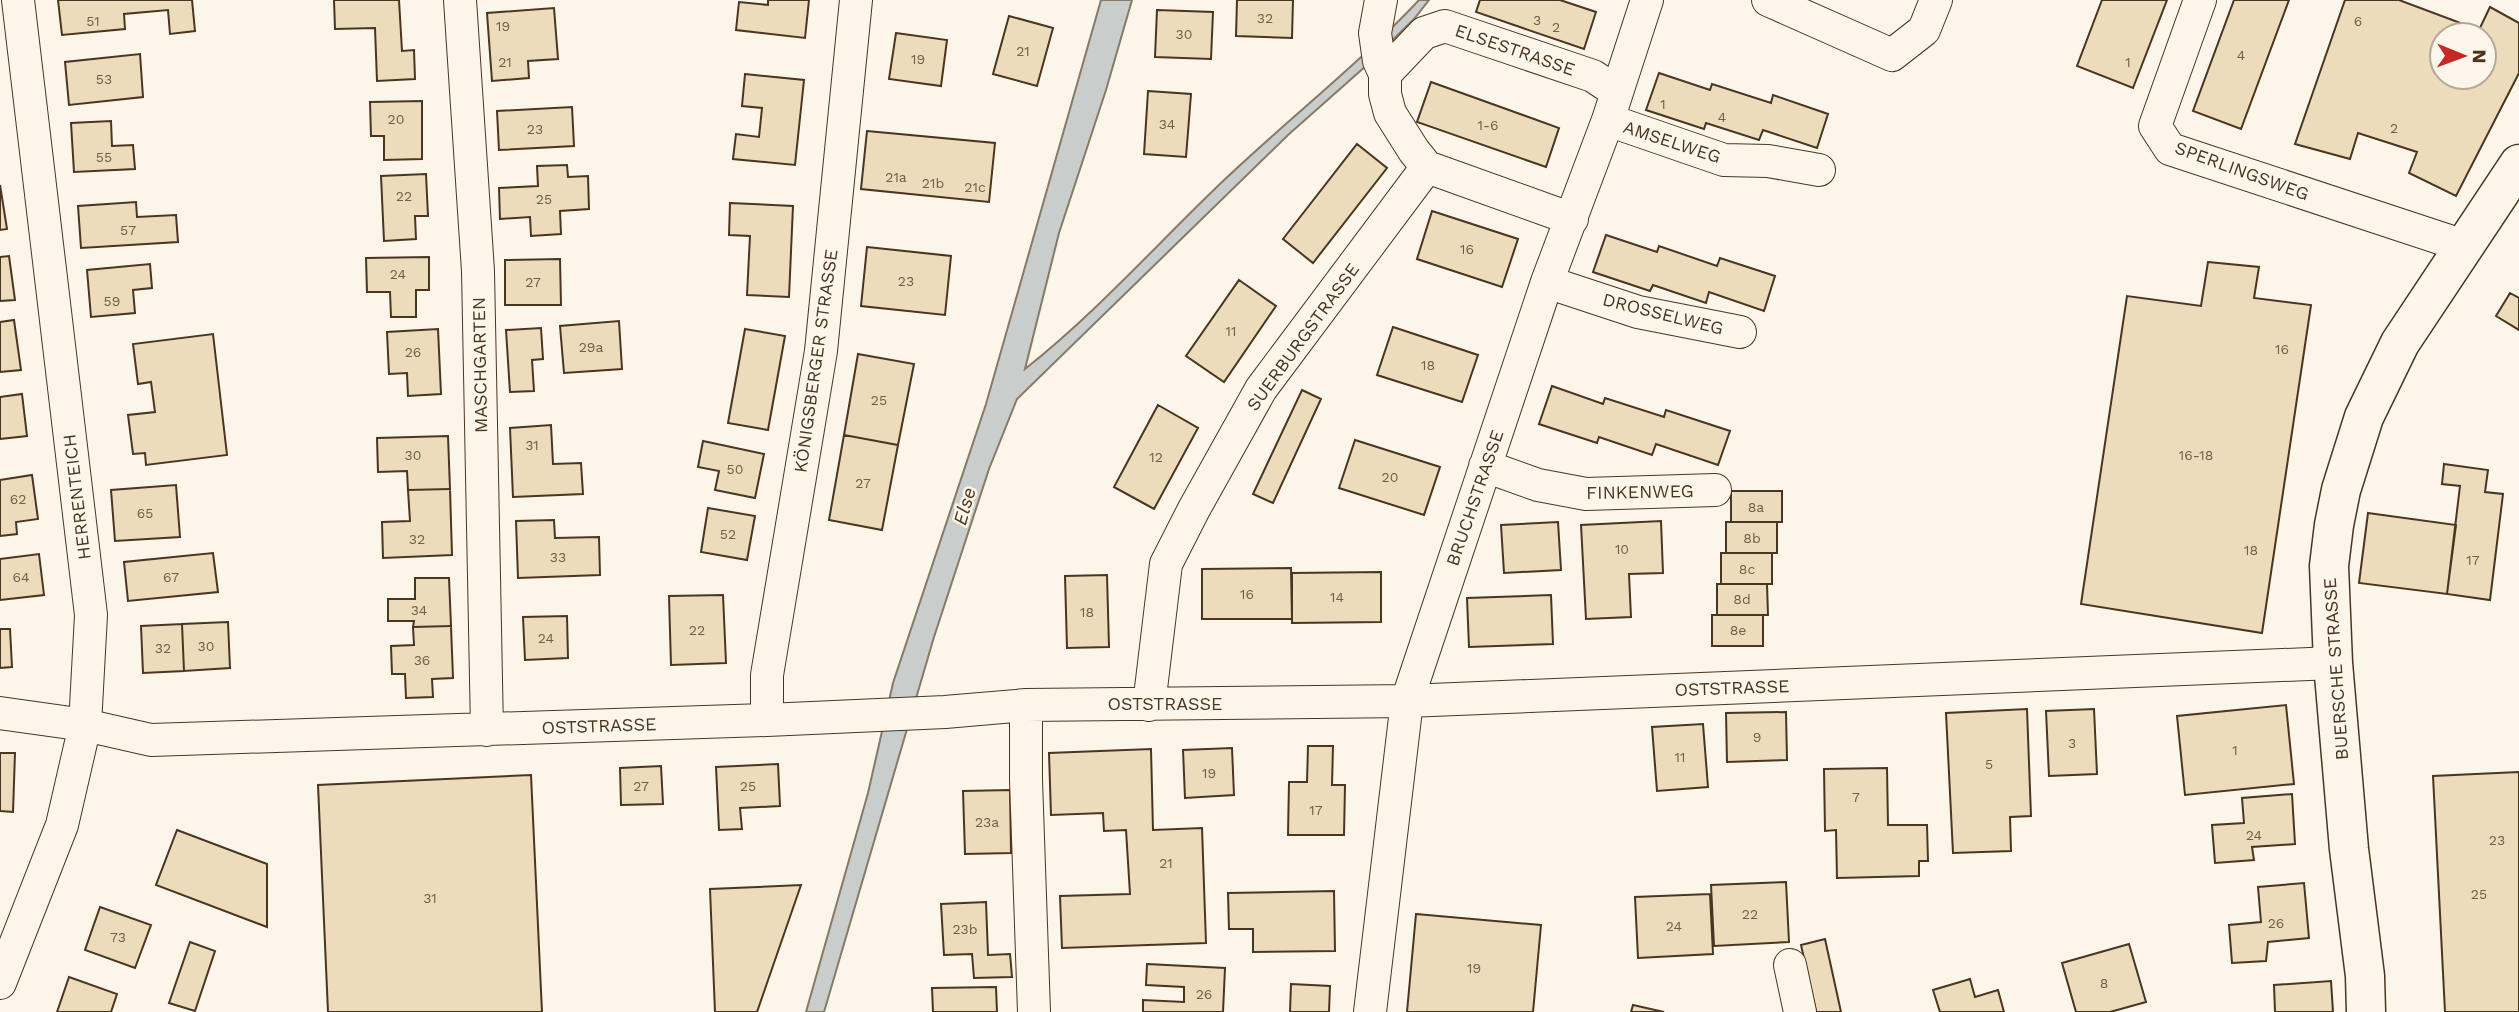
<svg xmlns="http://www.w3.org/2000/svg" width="2519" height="1012" viewBox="0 0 2519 1012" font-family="'Work Sans',sans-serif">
  <rect width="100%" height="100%" fill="#fbf6e9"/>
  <path fill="#c9cecd" stroke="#887966" stroke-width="2" d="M1101,0H1132L1106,90L1059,233L1025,369C1096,313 1157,244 1222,182C1287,120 1358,65 1419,0H1429L1414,19L1367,65L1288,135L1017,399L989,469L934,637L824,1012H806L868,793L893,683L986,404Z"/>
  <path fill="#ecdcbc" stroke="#4a3520" stroke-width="2" fill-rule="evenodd" d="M58,0H192L195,31L170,34L168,10L124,14L125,29L62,35Z
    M334,0H399L402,51L414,50L415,79L377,81L375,28L335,29Z
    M768,0H809L805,38L736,30L739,2L768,5Z
    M1237,0H1293L1292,38L1236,36Z
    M1480,0H1560L1596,12L1584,49L1476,12Z
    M2102,0H2167L2133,88L2077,66Z
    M2234,0H2289L2241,129L2193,111Z
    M2345,0H2399L2479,30L2490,7L2519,23V73L2456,196L2409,173L2417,152L2358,133L2350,159L2295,144ZM2442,35H2484V77H2442Z
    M554,8L558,59L528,61L529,78L492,81L487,13Z
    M1157,10L1213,12L1211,59L1155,57Z
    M1009,16L1053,28L1037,86L993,74Z
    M896,33L947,40L941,86L889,79Z
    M140,54L143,97L69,105L65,62Z
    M1659,73L1710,90L1712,84L1771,103L1773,95L1828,114L1817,148L1763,130L1759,140L1706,123L1704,129L1646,110Z
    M745,74L804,80L795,165L733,159L736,134L759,137L762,108L742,106Z
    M1431,82L1559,128L1546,167L1417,122Z
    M1148,91L1191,94L1186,157L1144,154Z
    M422,101V159L384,160V136H371L370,102Z
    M572,107L574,146L499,150L497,111Z
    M111,121L112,146L133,145L135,169L74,172L71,123Z
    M867,131L995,143L989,202L861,189Z
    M1357,144L1387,168L1313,263L1283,239Z
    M567,165L568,177L588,176L589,209L560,211L561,234L531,236L530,217L500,219L499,188L538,186L537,166Z
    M426,174L428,216H415L416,239L384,241L381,176Z
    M0,185L7,229L0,230Z
    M136,202L137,217L176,215L178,242L81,248L78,206Z
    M730,203L793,206L789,297L747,295L750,236L729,235Z
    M1432,211L1518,239L1502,287L1417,259Z
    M1606,235L1657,252L1659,246L1717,266L1720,258L1775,276L1764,311L1709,292L1706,303L1653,285L1650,291L1593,272Z
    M867,247L951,256L945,315L861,306Z
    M9,256L15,300L0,301V257Z
    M429,257V290H416V317H391L390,292H367L366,258Z
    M560,259L561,305H505V260Z
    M2208,262L2259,267L2254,298L2311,305L2262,633L2081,604L2127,296L2201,306Z
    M150,264L152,288L133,290L135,313L91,317L87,270Z
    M1239,280L1276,306L1224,382L1186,356Z
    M2510,293L2519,298V330L2496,316Z
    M14,320L21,370L0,372V322Z
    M619,321L622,369L564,373L560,326Z
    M1393,327L1478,355L1462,402L1377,375Z
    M541,328L543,359L532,360L534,391L510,392L506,330Z
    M438,329L441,394L408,396L407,373L389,374L387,332Z
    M745,329L785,336L768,430L728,423Z
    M213,334L227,455L146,465L145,453L133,454L128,415L155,412L151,382L138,384L133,344Z
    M858,354L914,364L898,445L844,435Z
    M1552,386L1603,404L1605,398L1664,417L1666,410L1730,431L1718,465L1656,444L1652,455L1599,437L1597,443L1539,424Z
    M1302,390L1321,399L1273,503L1253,494Z
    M22,394L27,436L0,439V397Z
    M1158,405L1198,428L1154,509L1114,487Z
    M551,425L553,464L581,463L583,494L513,497L510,428Z
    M844,435L898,445L882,530L829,520Z
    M448,436L450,489L408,490L407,471L378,472L377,438Z
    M1355,440L1440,467L1424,515L1339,488Z
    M703,441L764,454L755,498L715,490L719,471L698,467Z
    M2444,464L2488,470L2485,492L2503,494L2490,600L2447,594L2460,486L2442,484Z
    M32,475L38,519L16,522L17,534L0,536V480Z
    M176,485L180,537L115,541L111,490Z
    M450,489L452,555L383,558L382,522L410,521L408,490Z
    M1731,491H1782V522H1731Z
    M708,508L755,516L747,560L701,552Z
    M2368,513L2456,525L2447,594L2359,583Z
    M554,520L555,538L599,537L600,575L518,578L516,521Z
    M1661,521L1663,573L1629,574L1631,617L1586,619L1581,525Z
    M1558,522L1561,570L1504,573L1501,525Z
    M1726,522H1777V553H1726Z
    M213,553L218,592L128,601L124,562Z
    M1721,553H1772V584H1721Z
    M39,554L44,595L0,600V559Z
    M1291,568L1292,619H1202V569Z
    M1381,572V622L1292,623V573Z
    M1107,575L1109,647L1067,648L1065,576Z
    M415,578H449L451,626L413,627L414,621H388V599H415Z
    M1717,584H1767L1768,615H1717Z
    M723,595L726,663L671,665L669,596Z
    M1551,595L1553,644L1469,647L1467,598Z
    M1712,615H1763V646H1712Z
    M567,616L568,658L525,660L523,617Z
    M228,622L230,668L184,671L182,624Z
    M182,624L184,671L143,673L141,626Z
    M451,626L453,678L432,679L433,697L406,698L405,674H392L391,646L414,645L413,627Z
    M0,629H10L12,667L0,668Z
    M2286,705L2294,784L2185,795L2177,716Z
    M2027,709L2031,816L2010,817L2011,851L1953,853L1946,713Z
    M2094,709L2097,774L2049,776L2046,711Z
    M1786,712L1787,760L1727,762L1726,713Z
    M1703,724L1708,787L1657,791L1652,727Z
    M1308,746H1333L1332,785H1345L1344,835H1288L1289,782H1307Z
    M1232,748L1234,795L1185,798L1183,750Z
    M1151,749L1153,830L1202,828L1206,943L1062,948L1060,896L1130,894L1126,830L1104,831L1103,813L1051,815L1049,753Z
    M0,753H15L13,812L0,811Z
    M778,764L780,806L740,808L742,829L719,830L716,767Z
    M661,766L663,804L621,805L620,768Z
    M1887,768L1888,825H1927L1928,861H1919V876L1837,878L1836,830L1825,831L1824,769Z
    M2519,772V1012H2445L2433,776Z
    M531,775L542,1012H328L318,785Z
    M1010,790L1011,853L965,854L963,791Z
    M2292,794L2295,844L2252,847L2254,860L2215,863L2212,825L2244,823L2242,798Z
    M177,830L267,864V927L156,885Z
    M1786,882L1789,942L1714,946L1711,885Z
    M2304,883L2309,938L2268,942L2266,961L2232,963L2229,925L2261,922L2258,887Z
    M801,885L757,1012H715L710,889Z
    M1334,891L1335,951L1253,952V929H1229L1228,893Z
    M1710,894L1713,954L1638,958L1635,897Z
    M986,902L988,955L1010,954L1012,977L974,978L972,954L944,955L941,904Z
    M100,907L151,925L135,968L85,950Z
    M1416,914L1541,925L1533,1012H1407Z
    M1825,939L1841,1012H1816L1801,945Z
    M190,942L215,951L195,1011L169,1003Z
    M2129,944L2146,1002L2110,1012H2076L2062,963Z
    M1147,964L1225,968L1223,1012H1143V1000L1184,1002V987L1146,985Z
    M69,977L117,994L111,1012H57Z
    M1970,979L1975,997L1998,990L2004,1012H1940L1933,990Z
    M2331,981L2333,1012H2275L2274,985Z
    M1291,984L1330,986L1329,1012H1290Z
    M996,987L997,1012H933L932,988Z
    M1633,1005L1664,1012H1631Z"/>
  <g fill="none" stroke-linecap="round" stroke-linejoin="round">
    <g stroke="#4a3520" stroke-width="34">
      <path id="minor" d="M460,0L478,271L487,730
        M1381,0L1375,33L1379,61L1385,74V94L1390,113L1414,151L1427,167
        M1768,0L1892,55L1924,30L1936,0
        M2200,0L2155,126L2170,149L2464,246
        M1385,74L1424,33L1445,26L1593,76L1617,92
        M1608,120L1724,160L1768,161L1819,170
        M1547,282L1638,312L1740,332
        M1485,466L1538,485L1586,494L1715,490
        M1026,705V780L1034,1012
        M1149,705L1166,564L1194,509L1261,389L1427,167L1572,219
        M0,713L85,725L151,740L767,720L945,712L1026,705L1407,701L2333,663
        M767,720V675L821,351L856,0
        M1790,965L1800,1012
        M0,983L62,825L85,725L91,615L18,0
        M1370,1012L1407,701L1547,282L1608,120L1647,0"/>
    </g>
    <g stroke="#4a3520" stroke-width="41">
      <path id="major" d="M2366,1012L2365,976L2349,849L2333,663L2329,566L2334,525L2341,490L2364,417L2400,343L2519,164"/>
    </g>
    <use href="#minor" stroke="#fbf6e9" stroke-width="32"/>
    <use href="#major" stroke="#fbf6e9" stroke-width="38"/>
  </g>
  <g text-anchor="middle" stroke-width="5" stroke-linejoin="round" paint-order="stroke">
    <g font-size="14" fill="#725f47">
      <text x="1265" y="23">32</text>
      <text x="1537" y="25">3</text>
      <text x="93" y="26">51</text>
      <text x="2358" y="26">6</text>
      <text x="503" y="31">19</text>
      <text x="1556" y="32">2</text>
      <text x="1184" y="39">30</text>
      <text x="1023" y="56">21</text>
      <text x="2241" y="60">4</text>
      <text x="918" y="64">19</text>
      <text x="505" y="67">21</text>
      <text x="2128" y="67">1</text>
      <text x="104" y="84">53</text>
      <text x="1663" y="109">1</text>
      <text x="1722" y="122">4</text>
      <text x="396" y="124">20</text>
      <text x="1167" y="129">34</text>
      <text x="1488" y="130">1-6</text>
      <text x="2394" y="133">2</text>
      <text x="535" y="134">23</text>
      <text x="104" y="162">55</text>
      <text x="896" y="182">21a</text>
      <text x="933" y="188">21b</text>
      <text x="975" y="192">21c</text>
      <text x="404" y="201">22</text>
      <text x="544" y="204">25</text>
      <text x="128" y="235">57</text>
      <text x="1467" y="254">16</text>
      <text x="398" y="279">24</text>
      <text x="906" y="286">23</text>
      <text x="533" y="287">27</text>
      <text x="112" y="306">59</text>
      <text x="1231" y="336">11</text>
      <text x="591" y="352">29a</text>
      <text x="2282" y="354">16</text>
      <text x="413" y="357">26</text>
      <text x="1428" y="370">18</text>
      <text x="879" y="405">25</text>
      <text x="532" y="450">31</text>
      <text x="413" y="460">30</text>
      <text x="2196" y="460">16-18</text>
      <text x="1156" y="462">12</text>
      <text x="735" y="474">50</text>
      <text x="1390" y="482">20</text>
      <text x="863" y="488">27</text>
      <text x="18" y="504">62</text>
      <text x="1756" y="512">8a</text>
      <text x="145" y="518">65</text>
      <text x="728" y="539">52</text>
      <text x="1752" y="543">8b</text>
      <text x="417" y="544">32</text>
      <text x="1622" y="554">10</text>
      <text x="2251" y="555">18</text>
      <text x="558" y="562">33</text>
      <text x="2473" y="565">17</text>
      <text x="1747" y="574">8c</text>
      <text x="21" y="582">64</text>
      <text x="171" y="582">67</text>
      <text x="1247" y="599">16</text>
      <text x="1337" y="602">14</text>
      <text x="1742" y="604">8d</text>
      <text x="419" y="615">34</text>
      <text x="1087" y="617">18</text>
      <text x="697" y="635">22</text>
      <text x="1738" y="635">8e</text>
      <text x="546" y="643">24</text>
      <text x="206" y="651">30</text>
      <text x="163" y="653">32</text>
      <text x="422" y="665">36</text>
      <text x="1757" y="742">9</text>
      <text x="2072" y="748">3</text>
      <text x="2235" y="755">1</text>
      <text x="1680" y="762">11</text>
      <text x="1989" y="769">5</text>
      <text x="1209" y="778">19</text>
      <text x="641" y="791">27</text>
      <text x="748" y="791">25</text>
      <text x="1856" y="802">7</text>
      <text x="1316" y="815">17</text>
      <text x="987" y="827">23a</text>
      <text x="2254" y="840">24</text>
      <text x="2497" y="845">23</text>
      <text x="1166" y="868">21</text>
      <text x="2479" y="899">25</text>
      <text x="430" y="903">31</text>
      <text x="1750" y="919">22</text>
      <text x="2276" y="928">26</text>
      <text x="1674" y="931">24</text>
      <text x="965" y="934">23b</text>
      <text x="118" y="942">73</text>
      <text x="1474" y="973">19</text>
      <text x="2104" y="988">8</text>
      <text x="1204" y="999">26</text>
    </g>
    <g font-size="18" fill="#4a3520" stroke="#fbf6e9">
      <text transform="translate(1515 50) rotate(19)" y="6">ELSESTRASSE</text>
      <text transform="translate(1672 142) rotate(18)" y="6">AMSELWEG</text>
      <text transform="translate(2242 171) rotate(20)" y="6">SPERLINGSWEG</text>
      <text transform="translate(1663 314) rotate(14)" y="6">DROSSELWEG</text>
      <text transform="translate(1303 337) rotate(-54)" y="6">SUERBURGSTRASSE</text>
      <text transform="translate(816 361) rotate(-82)" y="6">KÖNIGSBERGER STRASSE</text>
      <text transform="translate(480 365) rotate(-91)" y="6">MASCHGARTEN</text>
      <text transform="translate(1640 492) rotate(-1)" y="6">FINKENWEG</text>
      <text transform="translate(77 497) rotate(-97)" y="6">HERRENTEICH</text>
      <text transform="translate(1475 498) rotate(-71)" y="6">BRUCHSTRASSE</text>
      <text transform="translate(2336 669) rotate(-94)" y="6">BUERSCHE STRASSE</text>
      <text transform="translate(1732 688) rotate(-2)" y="6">OSTSTRASSE</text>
      <text x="1165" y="710">OSTSTRASSE</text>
      <text transform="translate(599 726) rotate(-2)" y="6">OSTSTRASSE</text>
    </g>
    <g font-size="19" font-style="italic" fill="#4a3520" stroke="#fbf6e9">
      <text transform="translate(964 506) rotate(-74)" y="7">Else</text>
    </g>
  </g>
  <g transform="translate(2463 56) rotate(91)"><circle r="33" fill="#fbf6e9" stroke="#b4a999" stroke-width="2"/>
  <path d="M0-5L12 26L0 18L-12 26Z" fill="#c62828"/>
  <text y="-10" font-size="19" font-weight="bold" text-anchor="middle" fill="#4a3520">N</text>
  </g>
</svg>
